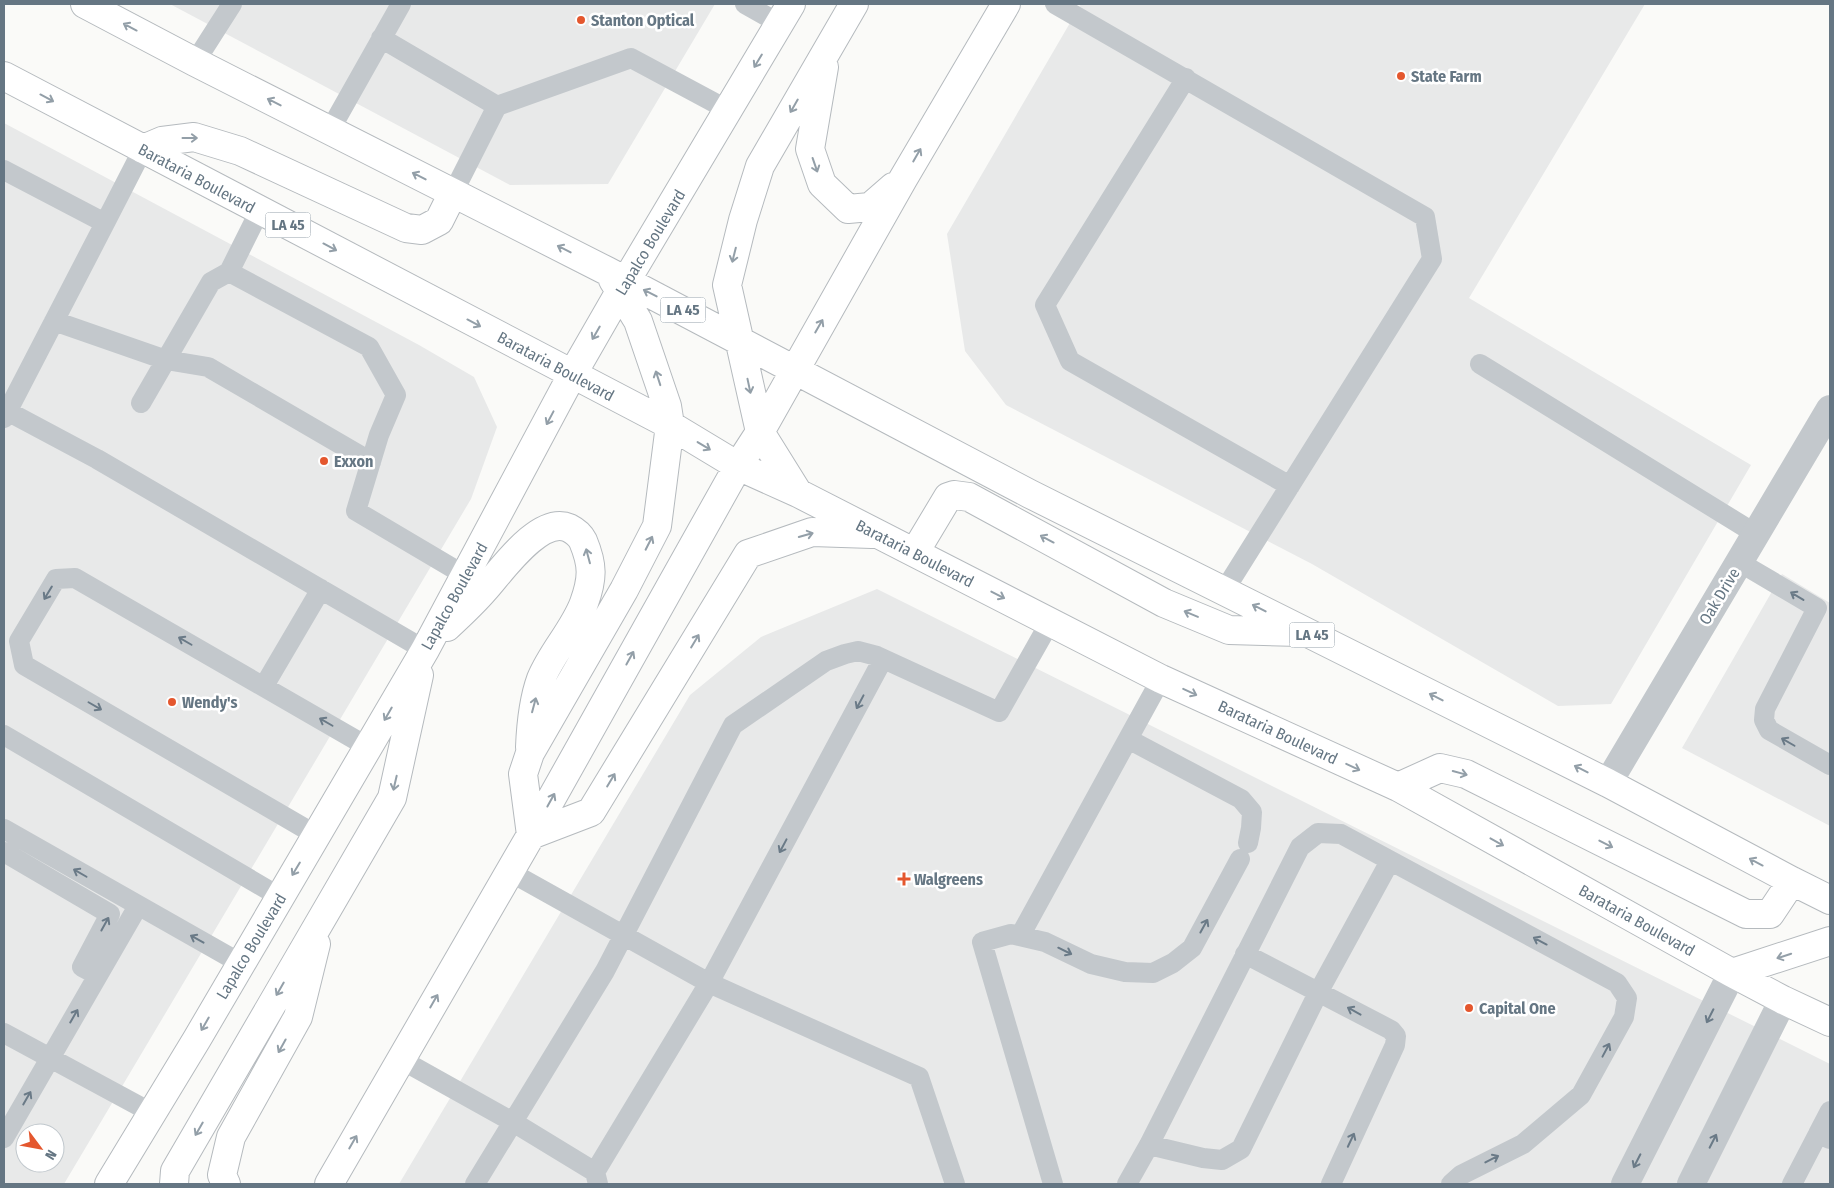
<svg xmlns="http://www.w3.org/2000/svg" width="1834" height="1188" viewBox="0 0 1834 1188" font-family="'Fira Sans Condensed',sans-serif">
  <rect width="100%" height="100%" fill="#fafaf8"/>
  <path fill="#e8e9e9" fill-rule="evenodd" d="M170,4H715L608,184L510,185Z
    M1081,4H1645L1469,298L1751,465L1611,704L1558,706L1312,564L1006,405L965,351L947,234Z
    M4,123L419,345L474,377L497,427L471,499L64,1184H4ZM25,1133H55V1163H25Z
    M1782,574L1830,603V826L1682,748Z
    M877,589L1830,1064V1184H399L690,695L761,637Z"/>
  <g fill="none" stroke-linecap="round" stroke-linejoin="round">
    <g stroke="#b5babe" stroke-width="30">
      <path id="primary" d="M85,4L195,62L607,271L1030,494L1608,783L1792,881L1830,900
        M824,67L810,149L822,184L848,209L870,207L893,187
        M4,76L670,425L738,466L798,493L1161,679L1398,787L1732,973L1783,1000L1830,1022
        M143,149L162,141L194,137L240,151L406,228L422,230L439,221L453,193
        M613,280L638,321L667,406L670,425L657,526L624,590L530,753L523,774L531,835L591,812L748,554L812,532L872,534
        M798,493L760,432L727,285L743,220L760,166L854,4
        M915,552L948,497L954,495L969,497L1164,603L1229,630L1300,632
        M447,627C460,615 473,603 485,589C502,570 540,515 569,528C575,531 580,535 583,541C593,565 593,578 584,603C574,630 552,652 541,679C533,701 531,723 530,747
        M1398,787L1440,768L1466,774L1746,914H1770L1792,881
        M1732,973L1830,941
        M109,1184L197,1039L425,650L572,375L626,281L791,4
        M174,1184L175,1171L392,798L419,675
        M226,1184L222,1175L231,1137L298,1017L316,944
        M329,1184L531,835L738,466L760,432L903,179L1006,4"/>
    </g>
    <path stroke="#c3c8cc" stroke-width="20" d="M745,4L780,24
      M1055,4L1425,217L1432,259L1224,591
      M381,38L497,106L631,58L728,110
      M195,62L232,4
      M1186,78L1045,305L1070,361L1290,486
      M330,130L401,4
      M4,170L105,223L4,418
      M453,193L497,106
      M105,223L143,149
      M229,272L260,210
      M54,321L166,360L208,367L371,462
      M1480,364L1756,534
      M141,403L211,282L229,272L369,347L396,395L379,435L356,511L466,576
      M7,411L97,459L425,650
      M1739,562L1817,608L1765,709L1764,720L1769,730L1830,765
      M1161,679L1128,739L1241,799L1252,812L1251,828L1248,843
      M264,686L321,589
      M4,735L280,897
      M4,829L240,963
      M316,835L24,665L19,641L56,579L75,578L368,747
      M4,852L110,914L82,967L97,975
      M510,872L709,983L919,1077L955,1184
      M1020,936L1128,739
      M1245,954L1391,1030L1396,1036L1395,1045L1331,1184
      M4,1033L152,1113
      M400,1059L513,1122L595,1172L598,1184
      M1830,1111L1818,1134L1830,1139
      M4,1138L138,906
      M1149,1145L1203,1158L1222,1160L1241,1149L1319,991L1390,861
      M595,1172L709,983L883,659
      M475,1184L605,971L733,725L826,661L845,654L858,651L877,656L999,712L1050,622
      M1053,1184L982,942L1011,934L1045,942L1091,964L1125,972L1153,973L1173,963L1192,948L1240,859
      M1127,1184L1149,1145L1300,847L1318,833L1341,834L1617,983L1627,998L1624,1017L1581,1095L1523,1144L1461,1175L1451,1184
      M1792,1184L1818,1134"/>
    <path stroke="#c3c8cc" stroke-width="28" d="M1608,783L1830,409
      M1625,1184L1732,973
      M1691,1184L1783,1000"/>
    <use href="#primary" stroke="#fff" stroke-width="28"/>
  </g>
  <defs><path id="oneway-shaft" d="M-6 0H5M1.5-3L5.5 0L1.5 3" fill="none" stroke-width="1.6" stroke-linecap="round" stroke-linejoin="round" transform="scale(1.25)"/></defs>
  <g stroke="#939fa8">
    <use href="#oneway-shaft" transform="translate(130 27) rotate(-152)"/>
    <use href="#oneway-shaft" transform="translate(758 61) rotate(121)"/>
    <use href="#oneway-shaft" transform="translate(47 98) rotate(28)"/>
    <use href="#oneway-shaft" transform="translate(274 102) rotate(-153)"/>
    <use href="#oneway-shaft" transform="translate(794 106) rotate(120)"/>
    <use href="#oneway-shaft" transform="translate(190 138)"/>
    <use href="#oneway-shaft" transform="translate(917 155) rotate(-60)"/>
    <use href="#oneway-shaft" transform="translate(815 165) rotate(71)"/>
    <use href="#oneway-shaft" transform="translate(419 176) rotate(-153)"/>
    <use href="#oneway-shaft" transform="translate(330 247) rotate(28)"/>
    <use href="#oneway-shaft" transform="translate(564 249) rotate(-153)"/>
    <use href="#oneway-shaft" transform="translate(734 255) rotate(104)"/>
    <use href="#oneway-shaft" transform="translate(650 293) rotate(-153)"/>
    <use href="#oneway-shaft" transform="translate(474 323) rotate(28)"/>
    <use href="#oneway-shaft" transform="translate(819 326) rotate(-60)"/>
    <use href="#oneway-shaft" transform="translate(596 333) rotate(120)"/>
    <use href="#oneway-shaft" transform="translate(658 378) rotate(-108)"/>
    <use href="#oneway-shaft" transform="translate(749 386) rotate(78)"/>
    <use href="#oneway-shaft" transform="translate(550 418) rotate(118)"/>
    <use href="#oneway-shaft" transform="translate(704 446) rotate(31)"/>
    <use href="#oneway-shaft" transform="translate(806 535) rotate(-16)"/>
    <use href="#oneway-shaft" transform="translate(1047 539) rotate(-152)"/>
    <use href="#oneway-shaft" transform="translate(649 543) rotate(-63)"/>
    <use href="#oneway-shaft" transform="translate(588 556) rotate(-105)"/>
    <use href="#oneway-shaft" transform="translate(998 595) rotate(27)"/>
    <use href="#oneway-shaft" transform="translate(1259 608) rotate(-153)"/>
    <use href="#oneway-shaft" transform="translate(1191 614) rotate(-157)"/>
    <use href="#oneway-shaft" transform="translate(695 641) rotate(-59)"/>
    <use href="#oneway-shaft" transform="translate(630 658) rotate(-61)"/>
    <use href="#oneway-shaft" transform="translate(1190 692) rotate(25)"/>
    <use href="#oneway-shaft" transform="translate(1436 697) rotate(-153)"/>
    <use href="#oneway-shaft" transform="translate(534 705) rotate(-75)"/>
    <use href="#oneway-shaft" transform="translate(388 714) rotate(120)"/>
    <use href="#oneway-shaft" transform="translate(1353 767) rotate(25)"/>
    <use href="#oneway-shaft" transform="translate(1581 769) rotate(-153)"/>
    <use href="#oneway-shaft" transform="translate(1460 773) rotate(15)"/>
    <use href="#oneway-shaft" transform="translate(611 780) rotate(-59)"/>
    <use href="#oneway-shaft" transform="translate(395 783) rotate(103)"/>
    <use href="#oneway-shaft" transform="translate(551 800) rotate(-61)"/>
    <use href="#oneway-shaft" transform="translate(1497 842) rotate(29)"/>
    <use href="#oneway-shaft" transform="translate(1606 844) rotate(27)"/>
    <use href="#oneway-shaft" transform="translate(1756 862) rotate(-152)"/>
    <use href="#oneway-shaft" transform="translate(296 869) rotate(121)"/>
    <use href="#oneway-shaft" transform="translate(1784 956) rotate(162)"/>
    <use href="#oneway-shaft" transform="translate(280 989) rotate(120)"/>
    <use href="#oneway-shaft" transform="translate(434 1001) rotate(-60)"/>
    <use href="#oneway-shaft" transform="translate(205 1024) rotate(120)"/>
    <use href="#oneway-shaft" transform="translate(282 1046) rotate(119)"/>
    <use href="#oneway-shaft" transform="translate(199 1129) rotate(120)"/>
    <use href="#oneway-shaft" transform="translate(353 1142) rotate(-60)"/>
  </g>
  <g stroke="#6a7a87">
    <use href="#oneway-shaft" transform="translate(48 593) rotate(121)"/>
    <use href="#oneway-shaft" transform="translate(1797 596) rotate(-149)"/>
    <use href="#oneway-shaft" transform="translate(185 641) rotate(-150)"/>
    <use href="#oneway-shaft" transform="translate(860 702) rotate(118)"/>
    <use href="#oneway-shaft" transform="translate(95 706) rotate(30)"/>
    <use href="#oneway-shaft" transform="translate(326 722) rotate(-150)"/>
    <use href="#oneway-shaft" transform="translate(1788 742) rotate(-150)"/>
    <use href="#oneway-shaft" transform="translate(783 846) rotate(118)"/>
    <use href="#oneway-shaft" transform="translate(80 873) rotate(-150)"/>
    <use href="#oneway-shaft" transform="translate(105 924) rotate(-61)"/>
    <use href="#oneway-shaft" transform="translate(1204 926) rotate(-61)"/>
    <use href="#oneway-shaft" transform="translate(197 939) rotate(-151)"/>
    <use href="#oneway-shaft" transform="translate(1540 941) rotate(-152)"/>
    <use href="#oneway-shaft" transform="translate(1065 951) rotate(26)"/>
    <use href="#oneway-shaft" transform="translate(1354 1011) rotate(-151)"/>
    <use href="#oneway-shaft" transform="translate(74 1016) rotate(-60)"/>
    <use href="#oneway-shaft" transform="translate(1710 1016) rotate(117)"/>
    <use href="#oneway-shaft" transform="translate(1606 1050) rotate(-62)"/>
    <use href="#oneway-shaft" transform="translate(27 1098) rotate(-60)"/>
    <use href="#oneway-shaft" transform="translate(1351 1140) rotate(-65)"/>
    <use href="#oneway-shaft" transform="translate(1713 1141) rotate(-63)"/>
    <use href="#oneway-shaft" transform="translate(1492 1159) rotate(-27)"/>
    <use href="#oneway-shaft" transform="translate(1637 1161) rotate(117)"/>
  </g>
  <g fill="#e4572e" stroke="#fff" stroke-width="2">
    <circle cx="581" cy="20" r="5"/>
    <circle cx="1401" cy="76" r="5"/>
    <circle cx="324" cy="461" r="5"/>
    <circle cx="172" cy="702" r="5"/>
    <path d="M901.5 871.5h5v5h5v5h-5v5h-5v-5h-5v-5h5z"/>
    <circle cx="1469" cy="1008" r="5"/>
  </g>
  <g text-anchor="middle" stroke-width="5" stroke-linejoin="round" paint-order="stroke">
    <g fill="#fff" stroke="#939fa8" stroke-width="1">
      <rect x="265.5" y="212.5" width="45" height="25" rx="4"/>
      <rect x="660.5" y="297.5" width="45" height="25" rx="4"/>
      <rect x="1289.5" y="622.5" width="45" height="25" rx="4"/>
    </g>
    <g font-size="15" font-weight="bold" fill="#657683">
      <text x="288" y="230">LA 45</text>
      <text x="683" y="315">LA 45</text>
      <text x="1312" y="640">LA 45</text>
    </g>
    <g font-size="16" font-weight="bold" fill="#657683" stroke="#fff" text-anchor="start">
      <text x="591" y="26">Stanton Optical</text>
      <text x="1411" y="82">State Farm</text>
      <text x="334" y="467">Exxon</text>
      <text x="182" y="708">Wendy's</text>
      <text x="914" y="885">Walgreens</text>
      <text x="1479" y="1014">Capital One</text>
    </g>
    <g font-size="16" fill="#657683" stroke="#fff">
      <text transform="translate(197 178) rotate(28)" y="6">Barataria Boulevard</text>
      <text transform="translate(650 242) rotate(-59)" y="6">Lapalco Boulevard</text>
      <text transform="translate(556 366) rotate(28)" y="6">Barataria Boulevard</text>
      <text transform="translate(915 553) rotate(27)" y="6">Barataria Boulevard</text>
      <text transform="translate(454 596) rotate(-61)" y="6">Lapalco Boulevard</text>
      <text transform="translate(1719 596) rotate(-59)" y="6">Oak Drive</text>
      <text transform="translate(1278 732) rotate(25)" y="6">Barataria Boulevard</text>
      <text transform="translate(1637 920) rotate(29)" y="6">Barataria Boulevard</text>
      <text transform="translate(251 946) rotate(-59)" y="6">Lapalco Boulevard</text>
    </g>
  </g>
  <rect width="1834" height="1188" fill="none" stroke="#657683" stroke-width="10"/>
  <g transform="translate(40 1148) rotate(122)"><circle r="24" fill="#ffffff" stroke="#c1c8cd"/>
  <path d="M0-4L9 19L0 12L-9 19Z" fill="#e4572e"/>
  <text y="-8" font-size="14" font-weight="bold" text-anchor="middle" fill="#657683">N</text>
  </g>
</svg>
